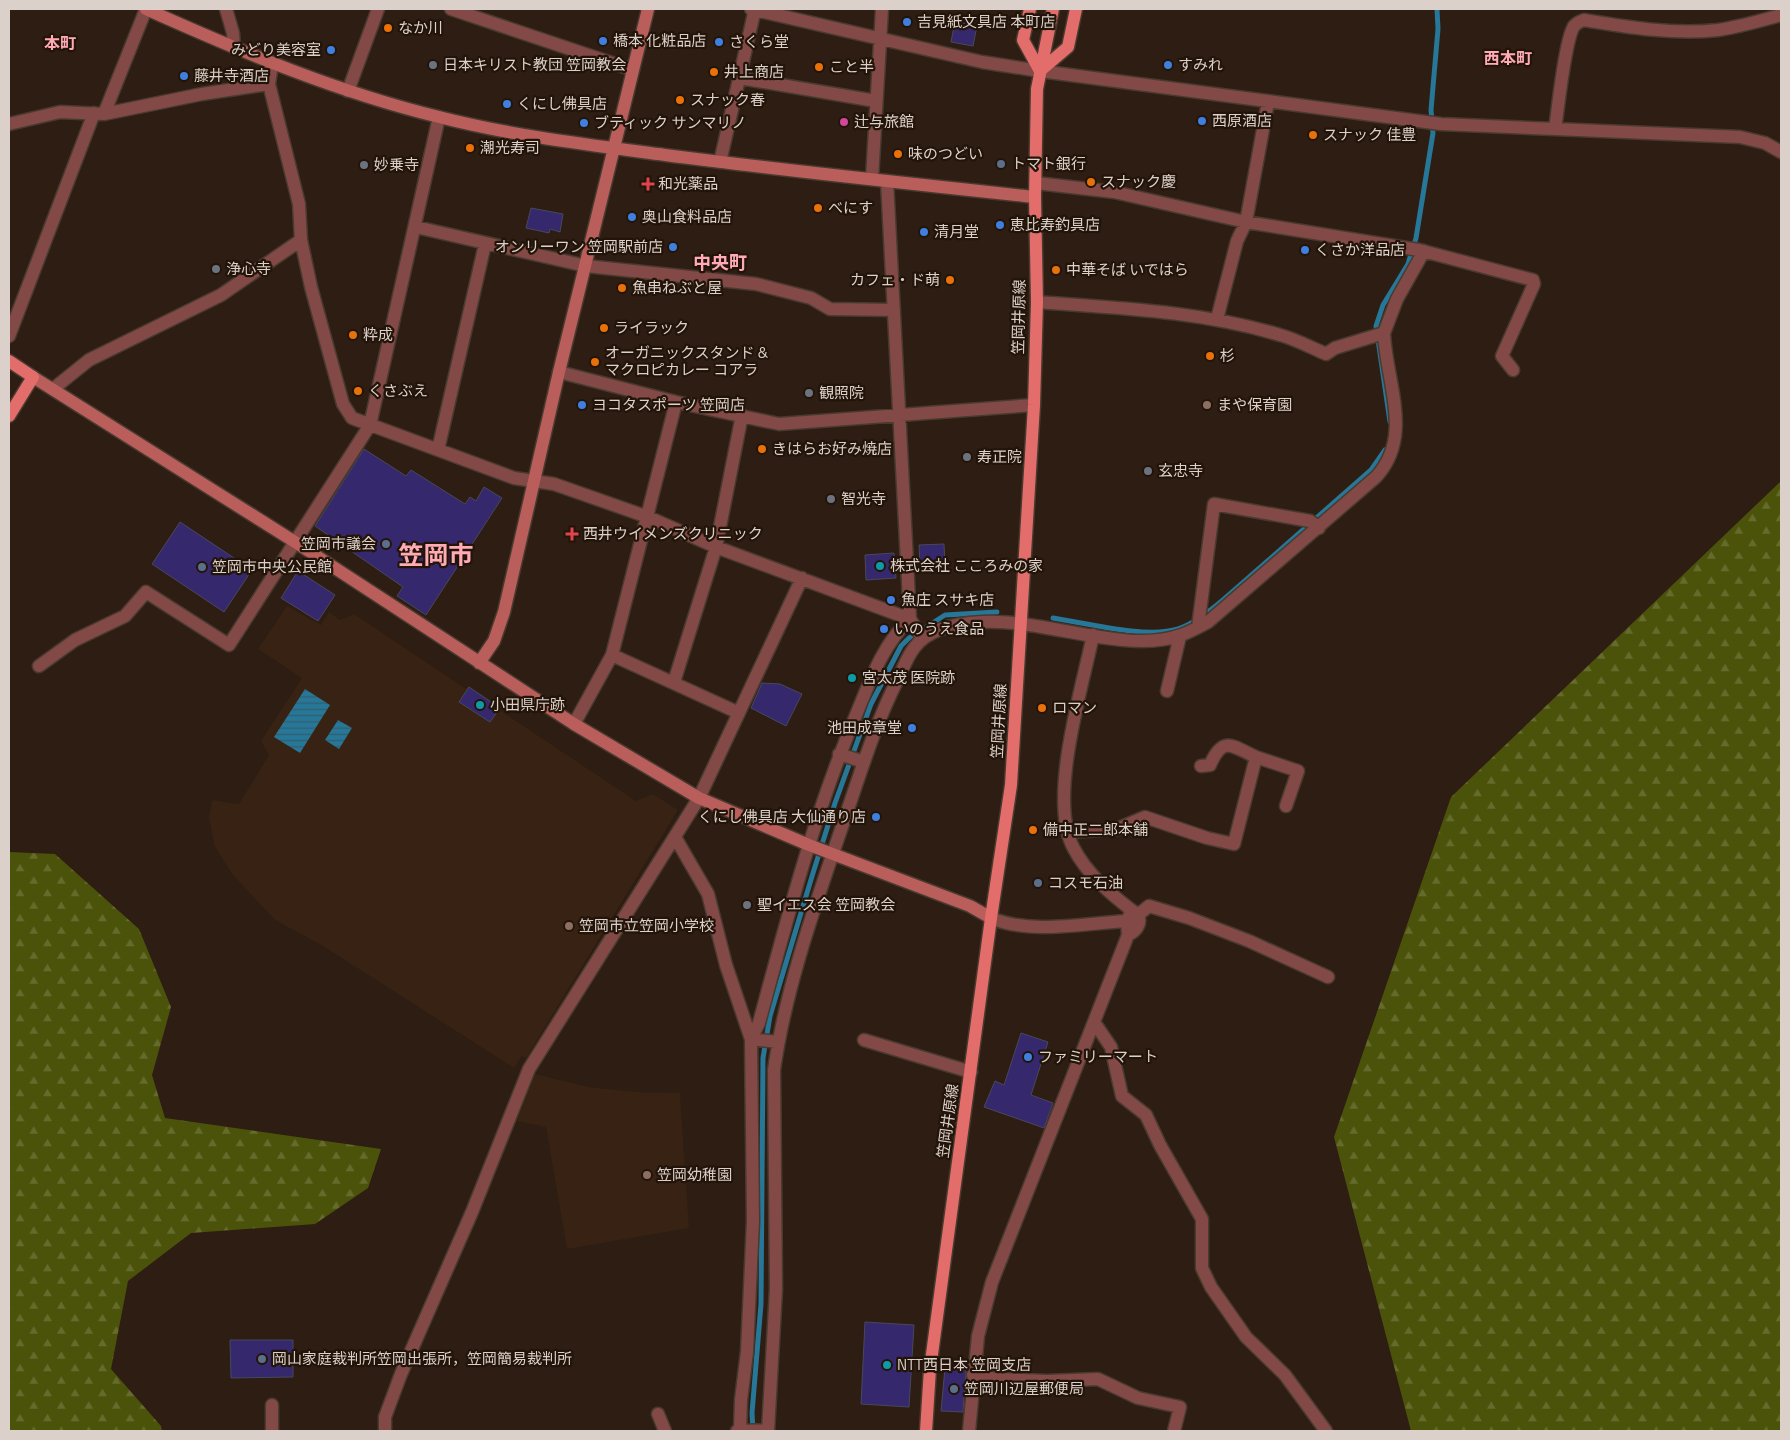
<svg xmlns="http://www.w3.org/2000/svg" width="1790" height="1440" viewBox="0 0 1790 1440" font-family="'Titillium Web','Noto Sans JP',sans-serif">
  <defs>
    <pattern id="forest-firs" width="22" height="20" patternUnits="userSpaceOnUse" patternTransform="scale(1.25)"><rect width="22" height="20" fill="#4b530a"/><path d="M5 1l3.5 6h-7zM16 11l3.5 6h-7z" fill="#646b2c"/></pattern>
    <pattern id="water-rules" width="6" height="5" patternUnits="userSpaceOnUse" patternTransform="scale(1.25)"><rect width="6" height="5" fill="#267798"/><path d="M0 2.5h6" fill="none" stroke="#335e6f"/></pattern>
  </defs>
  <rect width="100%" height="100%" fill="#2d1d12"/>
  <path fill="#372213" d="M287,606L321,625L329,612L340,620L354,614L466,689L468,686L502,708L501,711L636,801L653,794L678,810L526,1058L522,1056L514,1068L323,946L275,920L232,874L214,845L209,818L212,800L239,804L269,755L261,741L302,678L258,649Z
    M535,1074L589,1087L636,1092L680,1093L689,1228L567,1249L546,1127L517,1121Z"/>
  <path fill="url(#forest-firs)" d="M1781,481V1431H1411L1334,1137L1451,797Z
    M9,852L55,854L139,929L171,1007L152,1075L165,1118L381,1149L368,1188L315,1224L191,1233L128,1281L111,1369L161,1426L162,1431H9Z"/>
  <path fill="url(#water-rules)" d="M305,689L330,705L300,753L274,737Z
    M338,720L352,728L339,749L325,740Z"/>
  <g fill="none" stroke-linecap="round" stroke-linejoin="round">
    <path stroke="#267798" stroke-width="5" d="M1390,422L1376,326L1383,305L1408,264L1416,238L1433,133L1431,110L1438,29L1437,9
      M1053,618C1086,623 1147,639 1178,629C1194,624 1210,611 1223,600L1371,470L1385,450
      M753,1431L752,1413L761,1304L763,1058L770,1016L813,873L835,803L871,704L901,646L909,638L945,615L997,612"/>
  </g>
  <path fill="#35286d" stroke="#49485b" d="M955,21L977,26L973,46L951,42Z
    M531,208L563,214L560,232L550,229L549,233L526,228Z
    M364,449L406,476L411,470L465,504L470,497L476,501L484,487L502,498L426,615L397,596L403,587L315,526Z
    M180,522L252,570L224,612L152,564Z
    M944,544L945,565L920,566L919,545Z
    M894,553L896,578L866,580L865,555Z
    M298,571L335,595L318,621L281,598Z
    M762,683L780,684L802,694L786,726L751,708Z
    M469,687L500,708L490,722L459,702Z
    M1021,1033L1048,1042L1031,1095L1053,1103L1044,1128L984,1107L995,1081L1004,1085Z
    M865,1322L914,1325L909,1407L861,1404Z
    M230,1340H293V1377L231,1378Z
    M945,1368L966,1370L963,1412L941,1411Z"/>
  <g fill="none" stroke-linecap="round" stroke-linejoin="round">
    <g stroke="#493a2f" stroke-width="15">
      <path id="street" d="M226,9L233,33L234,48
        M451,9L633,70
        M751,9L982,62L1040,71L1441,124L1555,129C1558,109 1565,40 1574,26C1577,23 1580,21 1584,20C1626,27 1674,35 1718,30C1739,27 1760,21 1781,15
        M272,64L269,84L299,204L301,240L311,287L343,404L352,418L514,478L554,484L648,517L716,547L910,619L923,639
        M740,78L876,101
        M348,91L378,9
        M104,114L146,9
        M9,124L60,112L104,114L202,94L269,84
        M1555,129L1740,137L1765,143L1781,152
        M720,162L755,9
        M872,179L882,9
        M1036,183L1114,192L1246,222L1419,250L1533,280L1534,284L1502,356L1513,370
        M416,227L586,266L756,284L811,298L830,309L894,310
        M1037,302C1118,308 1201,311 1280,335C1295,339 1310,347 1326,354L1335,348L1384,333L1397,299L1424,251
        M1217,319L1237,241L1246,222L1268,102
        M9,336L94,113
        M559,372L676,402L779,424L1034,405
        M53,389L89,360L221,295L301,240
        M438,450L485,244
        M1198,627L1214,504L1310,521L1319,528
        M1093,635C1082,689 1048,798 1073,847C1087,875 1114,897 1138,915C1142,924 1136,931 1128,935
        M612,655L739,713
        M39,666L75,640L125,616L146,592L229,645L370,425L439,117
        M674,682L716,547L742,415
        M1167,691L1180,636
        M574,724L612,655L676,402
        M839,754L864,762
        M1256,757L1298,771L1286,806
        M1068,832L1117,829L1145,817L1207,838L1234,844L1256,757C1232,746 1223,735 1210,765L1201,766
        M675,837L708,894L726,965L751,1039L778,1042
        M1138,915L1149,906L1189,918L1249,941L1328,977
        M991,918C1031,935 1085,923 1127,921L1130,914
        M1094,1022L1111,1047L1122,1096L1146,1115L1160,1145L1202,1219V1268L1211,1287L1246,1337L1285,1375L1326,1431
        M864,1040L971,1072
        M973,1375L996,1379L1047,1381L1098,1379L1138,1398L1180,1407L1174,1431
        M272,1405V1431
        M658,1414L665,1431
        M385,1431V1417L401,1374L472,1212L529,1069L699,798L802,578
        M737,1431L768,1430
        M740,1431L741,1400L747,1352L753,1221L751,1039L759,1023C787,919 814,814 856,715C870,681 883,644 910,619L887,181
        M768,1431L776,1289L774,1070C787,980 819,895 848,809C863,765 877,720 898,679C903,669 907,657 914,648C928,628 960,623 982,622C1043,618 1126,655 1181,635C1190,632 1199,627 1208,622L1376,477C1414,436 1386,382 1384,333
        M969,1431L978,1336L992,1282L1128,935L1127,921"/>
    </g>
    <g stroke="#493a2f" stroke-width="15">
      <path id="secondary" d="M146,9C242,52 337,92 439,117C513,136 590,145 665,155C788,171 912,184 1035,197
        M33,377L295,542L574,724L699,798L809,845L970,906L991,918
        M479,663L494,641L504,612L559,372L648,9"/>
    </g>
    <g stroke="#493a2f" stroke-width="15">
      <path id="primary" d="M1030,9L1023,40L1040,71
        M1040,71L1068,47L1076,9
        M9,361L33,377L9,416
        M926,1431L930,1369L991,918L1011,785L1034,405L1037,302L1035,197L1037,89L1053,9"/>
    </g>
    <use href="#street" stroke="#834946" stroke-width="12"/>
    <use href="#secondary" stroke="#b95e5a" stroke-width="12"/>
    <use href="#primary" stroke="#e36d6a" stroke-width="12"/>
  </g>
  <g fill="#3f7fe0" stroke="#231409" stroke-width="2">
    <circle cx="907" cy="22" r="5"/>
    <circle cx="603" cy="41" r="5"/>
    <circle cx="719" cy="42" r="5"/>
    <circle cx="331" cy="50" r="5"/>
    <circle cx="1168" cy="65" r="5"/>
    <circle cx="184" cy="76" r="5"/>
    <circle cx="507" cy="104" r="5"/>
    <circle cx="1202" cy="121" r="5"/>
    <circle cx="584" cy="123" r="5"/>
    <circle cx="632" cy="217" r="5"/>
    <circle cx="1000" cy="225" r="5"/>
    <circle cx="924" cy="232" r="5"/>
    <circle cx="673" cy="247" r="5"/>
    <circle cx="1305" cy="250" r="5"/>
    <circle cx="582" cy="405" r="5"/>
    <circle cx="891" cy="600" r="5"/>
    <circle cx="884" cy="629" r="5"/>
    <circle cx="912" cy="728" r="5"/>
    <circle cx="876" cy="817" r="5"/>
    <circle cx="1028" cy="1057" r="5"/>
  </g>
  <g fill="#e8710a" stroke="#231409" stroke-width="2">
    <circle cx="388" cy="28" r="5"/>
    <circle cx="819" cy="67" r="5"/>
    <circle cx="714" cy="72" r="5"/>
    <circle cx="680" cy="100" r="5"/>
    <circle cx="1313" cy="135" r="5"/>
    <circle cx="470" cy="148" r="5"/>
    <circle cx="898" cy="154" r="5"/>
    <circle cx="1091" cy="182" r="5"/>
    <circle cx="818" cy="208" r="5"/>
    <circle cx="1056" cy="270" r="5"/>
    <circle cx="950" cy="280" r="5"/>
    <circle cx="622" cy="288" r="5"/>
    <circle cx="604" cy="328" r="5"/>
    <circle cx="353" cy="335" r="5"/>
    <circle cx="1210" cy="356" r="5"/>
    <circle cx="595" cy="362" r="5"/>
    <circle cx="358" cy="391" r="5"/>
    <circle cx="762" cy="449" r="5"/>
    <circle cx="1042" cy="708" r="5"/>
    <circle cx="1033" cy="830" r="5"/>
  </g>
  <g fill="#6b7280" stroke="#231409" stroke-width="2">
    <circle cx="433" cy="65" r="5"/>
    <circle cx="364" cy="165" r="5"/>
    <circle cx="216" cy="269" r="5"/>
    <circle cx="809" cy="393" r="5"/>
    <circle cx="967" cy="457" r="5"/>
    <circle cx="1148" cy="471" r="5"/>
    <circle cx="831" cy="499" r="5"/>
    <circle cx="747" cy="905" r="5"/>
  </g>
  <circle fill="#d1479c" stroke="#231409" stroke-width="2" cx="844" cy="122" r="5"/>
  <g fill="#5c6f8a" stroke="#231409" stroke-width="2">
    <circle cx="1001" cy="164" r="5"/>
    <circle cx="386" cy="544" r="5"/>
    <circle cx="202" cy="567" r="5"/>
    <circle cx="1038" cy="883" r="5"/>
    <circle cx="262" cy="1359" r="5"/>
    <circle cx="954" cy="1389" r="5"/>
  </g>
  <g fill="#e0444e" stroke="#231409" stroke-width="2">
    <path d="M645.5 176.5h5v5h5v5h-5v5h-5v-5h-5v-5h5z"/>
    <path d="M569.5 526.5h5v5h5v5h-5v5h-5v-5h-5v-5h5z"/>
  </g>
  <g fill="#8d6e63" stroke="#231409" stroke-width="2">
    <circle cx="1207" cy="405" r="5"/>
    <circle cx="569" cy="926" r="5"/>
    <circle cx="647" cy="1175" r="5"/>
  </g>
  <g fill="#0f9aa8" stroke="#231409" stroke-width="2">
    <circle cx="880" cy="566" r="5"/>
    <circle cx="852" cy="678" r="5"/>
    <circle cx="480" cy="705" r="5"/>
    <circle cx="887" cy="1365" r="5"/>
  </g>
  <g text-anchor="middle" stroke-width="4.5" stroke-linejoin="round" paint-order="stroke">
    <g font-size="15" fill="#dcd1ca" stroke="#231409" text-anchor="start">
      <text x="917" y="27">吉見紙文具店 本町店</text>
      <text x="398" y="33">なか川</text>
      <text x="613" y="46">橋本 化粧品店</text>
      <text x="729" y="47">さくら堂</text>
      <text x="321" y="55" text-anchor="end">みどり美容室</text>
      <text x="443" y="70">日本キリスト教団 笠岡教会</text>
      <text x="1178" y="70">すみれ</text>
      <text x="829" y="72">こと半</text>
      <text x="724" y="77">井上商店</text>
      <text x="194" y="81">藤井寺酒店</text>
      <text x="690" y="105">スナック春</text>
      <text x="517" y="109">くにし佛具店</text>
      <text x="1212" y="126">西原酒店</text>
      <text x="854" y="127">辻与旅館</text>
      <text x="594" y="128">ブティック サンマリノ</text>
      <text x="1323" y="140">スナック 佳豊</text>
      <text x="480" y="153">潮光寿司</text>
      <text x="908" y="159">味のつどい</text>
      <text x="1011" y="169">トマト銀行</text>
      <text x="374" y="170">妙乗寺</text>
      <text x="1101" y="187">スナック慶</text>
      <text x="658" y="189">和光薬品</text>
      <text x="828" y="213">べにす</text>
      <text x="642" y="222">奥山食料品店</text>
      <text x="1010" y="230">恵比寿釣具店</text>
      <text x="934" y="237">清月堂</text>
      <text x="663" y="252" text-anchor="end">オンリーワン 笠岡駅前店</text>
      <text x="1315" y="255">くさか洋品店</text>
      <text x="226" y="274">浄心寺</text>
      <text x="1066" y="275">中華そば いではら</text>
      <text x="940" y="285" text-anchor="end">カフェ・ド萌</text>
      <text x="632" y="293">魚串ねぶと屋</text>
      <text x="614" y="333">ライラック</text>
      <text x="363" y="340">粋成</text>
      <text x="605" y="358">オーガニックスタンド &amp;<tspan x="605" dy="17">マクロピカレー コアラ</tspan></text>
      <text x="1220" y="361">杉</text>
      <text x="368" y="396">くさぶえ</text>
      <text x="819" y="398">観照院</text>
      <text x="592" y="410">ヨコタスポーツ 笠岡店</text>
      <text x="1217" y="410">まや保育園</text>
      <text x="772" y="454">きはらお好み焼店</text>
      <text x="977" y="462">寿正院</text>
      <text x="1158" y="476">玄忠寺</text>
      <text x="841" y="504">智光寺</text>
      <text x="583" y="539">西井ウイメンズクリニック</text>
      <text x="376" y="549" text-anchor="end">笠岡市議会</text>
      <text x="890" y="571">株式会社 こころみの家</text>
      <text x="212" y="572">笠岡市中央公民館</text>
      <text x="901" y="605">魚庄 スサキ店</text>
      <text x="894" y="634">いのうえ食品</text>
      <text x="862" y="683">宮太茂 医院跡</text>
      <text x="490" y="710">小田県庁跡</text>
      <text x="1052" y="713">ロマン</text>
      <text x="902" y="733" text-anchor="end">池田成章堂</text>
      <text x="866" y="822" text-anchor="end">くにし佛具店 大仙通り店</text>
      <text x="1043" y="835">備中正二郎本舗</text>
      <text x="1048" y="888">コスモ石油</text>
      <text x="757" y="910">聖イエス会 笠岡教会</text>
      <text x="579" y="931">笠岡市立笠岡小学校</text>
      <text x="1038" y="1062">ファミリーマート</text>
      <text x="657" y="1180">笠岡幼稚園</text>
      <text x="272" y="1364">岡山家庭裁判所笠岡出張所，笠岡簡易裁判所</text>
      <text x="897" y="1370">NTT西日本 笠岡支店</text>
      <text x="964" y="1394">笠岡川辺屋郵便局</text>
    </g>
    <g font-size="15" fill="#dcd1ca" stroke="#231409">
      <text transform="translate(1019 317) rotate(-89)" y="5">笠岡井原線</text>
      <text transform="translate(999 721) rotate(-87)" y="5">笠岡井原線</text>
      <text transform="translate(948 1121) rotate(-82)" y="5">笠岡井原線</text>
    </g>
    <g font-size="16" font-weight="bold" fill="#ffaab5" stroke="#231409">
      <text x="60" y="49">本町</text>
      <text x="1508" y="64">西本町</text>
    </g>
    <g font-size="18" font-weight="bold" fill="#ffaab5" stroke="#231409">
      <text x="720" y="269">中央町</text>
    </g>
    <g font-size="25" font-weight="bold" fill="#ffaab5" stroke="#231409">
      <text x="436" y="564">笠岡市</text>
    </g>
  </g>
  <rect width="1790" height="1440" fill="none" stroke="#dcd1ca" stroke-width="20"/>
</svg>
